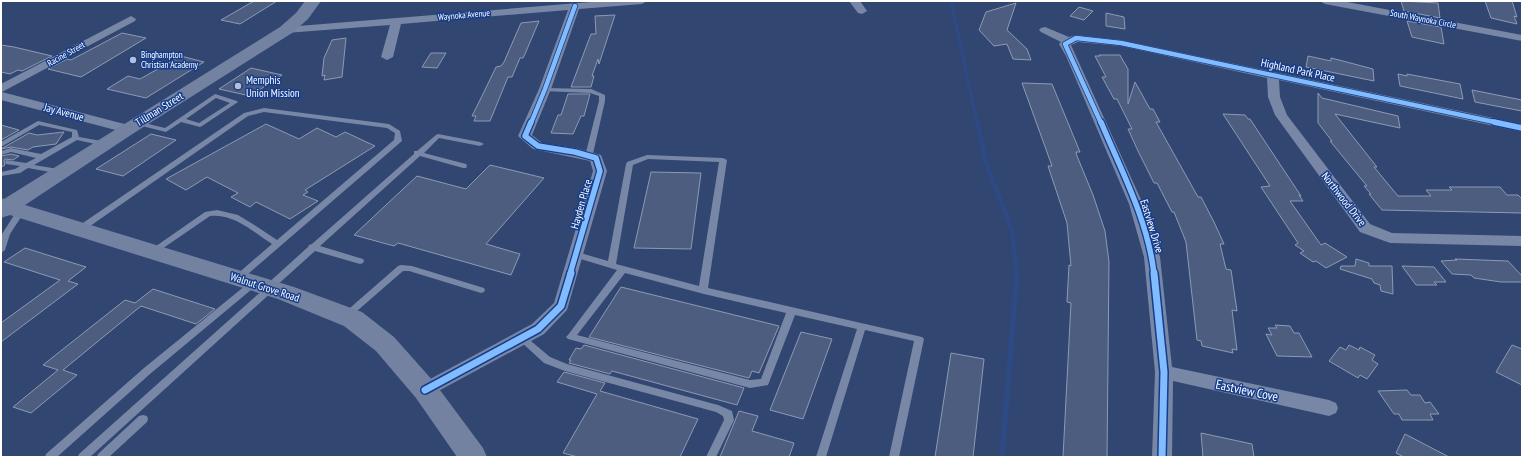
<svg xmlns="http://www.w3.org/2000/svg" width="1523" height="458" viewBox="0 0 1523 458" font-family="'PT Sans Narrow',sans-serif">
  <rect width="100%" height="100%" fill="#314671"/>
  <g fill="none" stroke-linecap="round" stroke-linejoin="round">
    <path stroke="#2e4a84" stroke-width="3.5" d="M951,1L977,123"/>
    <path stroke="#2e4a84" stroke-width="4.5" d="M977,122L986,163L1012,230L1017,274"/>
    <path stroke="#2e4a84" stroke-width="5.5" d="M1002,457L1017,273"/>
  </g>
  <path fill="#4c5d80" stroke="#8d9ab4" d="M254,1H277L240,24L221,20Z
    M1401,1L1438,3L1440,18L1404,11Z
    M1485,1H1512L1517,17L1514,16L1517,24L1491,18Z
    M1016,3L1007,30L1027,49L1031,60L1013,59L1007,44L994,46L979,30L986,12Z
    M1079,7L1093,11L1084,20L1070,16Z
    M1106,13L1124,17L1125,29L1106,26Z
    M615,15L599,64L598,59L592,76H594L591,87H571L591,34H596L595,16Z
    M539,21L525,54L523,58H520L512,77H508L490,121H474L476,116H472L483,94L496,67L501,66L504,62L521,23Z
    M1407,21L1441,27L1444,44L1412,37Z
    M122,33L146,38L81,77L48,69L67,59L71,60Z
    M346,38L342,77L324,80L325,75L322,76L324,58L332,40Z
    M1,45L14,47L52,56L22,71L18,70L10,74L1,72Z
    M431,53H446L437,68L422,67Z
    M1099,55H1120L1121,57L1128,69V104L1135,82L1150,109H1153L1160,122H1156L1198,197H1201L1214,222L1224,244H1220L1226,269L1231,270L1237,311L1232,310L1237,350L1232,349L1233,353L1202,346L1201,341L1197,340L1186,242L1174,212H1172L1157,183H1154L1138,151L1128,129H1132L1117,99H1114L1102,77H1106L1095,56H1100Z
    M181,56L204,62L146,98L107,89L128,76L140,79Z
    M1308,56L1331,61V58L1339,60L1373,69L1374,81L1306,67Z
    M251,68L282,75L250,96L219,89Z
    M1398,74L1407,76V74L1460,84L1463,99L1400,86Z
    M1022,83L1052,84L1080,152H1076L1077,156L1093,195L1105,231L1109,262L1107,457H1063L1071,303L1067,302L1069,265L1071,266L1067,223L1048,166H1052Z
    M1472,90L1522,100V111L1475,102Z
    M1318,93L1322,98L1398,116L1400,128L1335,114L1377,167H1374L1398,196H1431L1426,190H1452L1449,187H1500L1507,195H1518L1522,199V213L1382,210L1369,194H1371L1364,186H1367L1330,141H1332L1318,123Z
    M568,94H590L584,116H581L573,134L551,133L558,115H561Z
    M1223,114L1245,115L1248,119H1250L1301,196L1299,195L1303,201H1290L1321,245L1325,243L1347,257L1326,268L1316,261L1313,262L1300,253L1304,251L1295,245L1298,243L1261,187L1270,186Z
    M266,124L299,139L317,128L336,137L345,132L375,146L305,190L308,192L303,195L318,201L290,219L256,202L250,207L231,197L238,193L207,177L186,190L166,179Z
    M1,125L19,130L1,140Z
    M64,132L56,144L33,147L28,150L11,147L1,149L29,133L37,135Z
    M151,134L176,140L123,176L96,169Z
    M11,154L19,156L13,160L5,159L4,161L5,165L1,167V156Z
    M490,165L544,178L486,244L520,254L511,275L398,243L394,246L354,235L417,176L466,189Z
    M651,172L701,173L691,249L634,248Z
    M25,248L86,267L68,281L78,284L1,342V323L60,280L4,262Z
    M1356,259L1369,263V266H1392L1393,294L1381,291L1380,285L1374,283L1372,279L1340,269L1341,266H1355Z
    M1455,259L1508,261L1522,276V282H1501L1474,278L1471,275L1452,274L1441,261L1457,260Z
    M1402,266L1434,267L1446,282H1434L1437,285H1416Z
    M621,287L779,326L759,373L752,371L749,378L589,337Z
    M153,289L215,309L196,324L141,306L63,370L77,375L31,413L13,407L58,370L43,365L125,300L135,303Z
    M1275,325L1290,326L1294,333H1299L1312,357L1277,356L1266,334L1272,335L1268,328H1277Z
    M801,332L832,339L803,419L770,410Z
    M584,345L744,388L737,405L612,371L610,374L569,363L571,360H569L576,348L581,349Z
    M1349,345L1359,350L1360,347L1375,355L1372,360L1378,364L1367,379L1360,375L1358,378L1329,361L1340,347L1346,350Z
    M1512,345L1522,349V385L1496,372Z
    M951,353L984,359L973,457H935Z
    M564,372L605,383L600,391L698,419L680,457H578L563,453L597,394L557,382Z
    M1407,390L1411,395H1420L1425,403L1430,402L1439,414H1430L1433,420H1402L1399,414H1394L1378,391Z
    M739,411L758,416L752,431L794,443L789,457H720Z
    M1201,433L1252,444L1254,457H1203Z
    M1405,434L1449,457H1404L1396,453Z"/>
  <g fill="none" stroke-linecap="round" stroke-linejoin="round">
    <path fill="#7887a6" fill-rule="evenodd" d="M545,88L591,89L605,95V101L592,158H589L585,156L599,101V96L590,93L543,91V89Z
      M215,94L237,101L238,102L202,126L200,127L181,122L166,132L134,124L133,123L136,121L165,128ZM216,98L230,103L199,123L186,119Z
      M264,108L389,124L400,131L402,141L241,280H235L234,278L235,276L272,244C253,232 234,213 210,216L156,253H150L149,251L205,212L217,210L238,215L256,226L277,240L394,140L395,133L387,128L264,112L248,116L83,231H77L76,229L77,227L244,113Z
      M38,121L77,130L79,137L107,142L108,144L104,146L77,140L34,165L64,170L65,172L64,174H61L28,168L20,173L1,176V172L15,169L20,166L6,164L5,162L6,160L26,163L36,158L11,152L1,155V151L11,148L41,154L72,137V132L39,125L1,147V142Z
      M438,134L480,142L484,144L480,146L439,138L424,153L466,164L467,166L466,168H463L420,156L320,246L363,259L364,261L363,263L360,264L315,251L275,287L274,290L90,457H78L79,454L265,288L266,285L308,247L309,245L312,244L414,154V151H417L436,135Z
      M647,155L723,158L727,160L708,288L922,337L924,339L899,457H889L914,341L865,330L826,457H816L857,329L795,315L768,385L750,388L568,339L566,337L568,335L617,270L574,257L573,255L577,252L608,261L626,164L627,162ZM648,159L719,162L699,286L616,264L633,165ZM625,273L704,294L786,313L761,379L750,380L577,335Z
      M21,208L25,211L10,234L5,250L1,253L2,234L18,209Z
      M401,265L412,266L484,288L485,290L484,292L481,293L409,271H403L349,318H343L342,316L343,314L398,266Z
      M254,280L257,281L258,283L257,285L150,374L57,457H45L46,454L144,368L251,281Z
      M522,335L525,336L550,357L567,364L718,405L732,411L734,420L716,457H706L724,420L723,416L716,412L565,371L544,363L519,340L517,338L519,336Z
      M143,415L147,416L148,419L147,422L109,457H97L98,454L139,416Z"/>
    <path fill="#7887a6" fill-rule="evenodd" d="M603,1H647L642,4L579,9L551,89L532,135L542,143L575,148L601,155L607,171L567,310L544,334L431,395L425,397L419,395L416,390L419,385L532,324L554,303L593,171L590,161L533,149L518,136L539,89L568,10L401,24L393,57L387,60L381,57L390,25L286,33L280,30L286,27Z
      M849,1H860L867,11L862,14L858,13Z
      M1320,1H1342L1522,35V41L1325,4Z
      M131,16L136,19L135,21L2,92L132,126L134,129L132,132L127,133L1,100V84Z
      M1045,27L1069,37L1076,35L1121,40L1522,124V132L1279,80L1280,97L1287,115L1370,224L1392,233L1522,236V246L1390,243L1360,232L1275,115L1268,97L1267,78L1121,46L1078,42L1071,45L1143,204L1160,257L1172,367L1329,400L1336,403L1338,408L1336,413L1329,416L1173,381L1172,457H1152L1155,372L1144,257L1129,204L1066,56L1059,44L1061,42L1041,32L1039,30L1041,28Z"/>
    <path fill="#7482a1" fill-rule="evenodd" d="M305,1H321L308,19L292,33L134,133L25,205L294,287L362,312L394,337L434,382L483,448L487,457H457L416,398L376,351L344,326L278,299L10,215L1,218V198L4,199L280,27L296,13Z"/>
    <g stroke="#163d8c" stroke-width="6">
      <path id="cycleway-far2" d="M531,123L545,89L575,6
        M1101,123L1065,44L1076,38L1121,43L1499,123"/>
    </g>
    <g stroke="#163d8c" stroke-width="8">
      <path id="cycleway-far1" d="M531,122L525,136L538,146L575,152L596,158L600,171L570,274
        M1101,122C1121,170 1148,220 1154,274
        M1494,122L1522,128"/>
    </g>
    <g stroke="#163d8c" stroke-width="10">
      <path id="cycleway" d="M1154,273L1164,372L1162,457
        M425,390L538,329L561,306L571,273"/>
    </g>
    <use href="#cycleway-far2" stroke="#80bcff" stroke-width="4.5"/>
    <use href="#cycleway-far1" stroke="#80bcff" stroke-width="5.5"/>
    <use href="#cycleway" stroke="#80bcff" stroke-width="7"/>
  </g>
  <g fill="#b7becd" stroke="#163d8c" stroke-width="1.5">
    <circle cx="133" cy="60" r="4"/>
    <circle cx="238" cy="86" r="4"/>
  </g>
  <g text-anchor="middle" stroke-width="3" stroke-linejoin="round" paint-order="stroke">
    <g font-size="9" fill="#fff" stroke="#163d8c">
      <text transform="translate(464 15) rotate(-5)" y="3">Waynoka Avenue</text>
      <text transform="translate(1423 19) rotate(11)" y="3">South Waynoka Circle</text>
      <text transform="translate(66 54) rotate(-29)" y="3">Racine Street</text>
    </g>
    <g font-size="9" fill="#fff" stroke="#163d8c" text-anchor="start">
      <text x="141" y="58">Binghampton<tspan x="141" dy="10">Christian Academy</tspan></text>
    </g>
    <g font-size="11" fill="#fff" stroke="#163d8c">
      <text transform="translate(1298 70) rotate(12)" y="4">Highland Park Place</text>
      <text transform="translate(159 109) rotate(-32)" y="4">Tillman Street</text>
      <text transform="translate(64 112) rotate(15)" y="4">Jay Avenue</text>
      <text transform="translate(1344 199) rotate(52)" y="4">Northwood Drive</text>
      <text transform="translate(581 204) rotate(-74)" y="4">Hayden Place</text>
      <text transform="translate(1152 226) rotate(73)" y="4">Eastview Drive</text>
      <text transform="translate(265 287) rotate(18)" y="4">Walnut Grove Road</text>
    </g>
    <g font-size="11" fill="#fff" stroke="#163d8c" text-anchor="start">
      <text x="246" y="84">Memphis<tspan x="246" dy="13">Union Mission</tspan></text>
    </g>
    <g font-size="13" fill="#fff" stroke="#163d8c">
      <text transform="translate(1247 390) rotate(12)" y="5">Eastview Cove</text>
    </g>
  </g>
  <rect width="1523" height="458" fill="none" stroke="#ffffff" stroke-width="4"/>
</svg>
